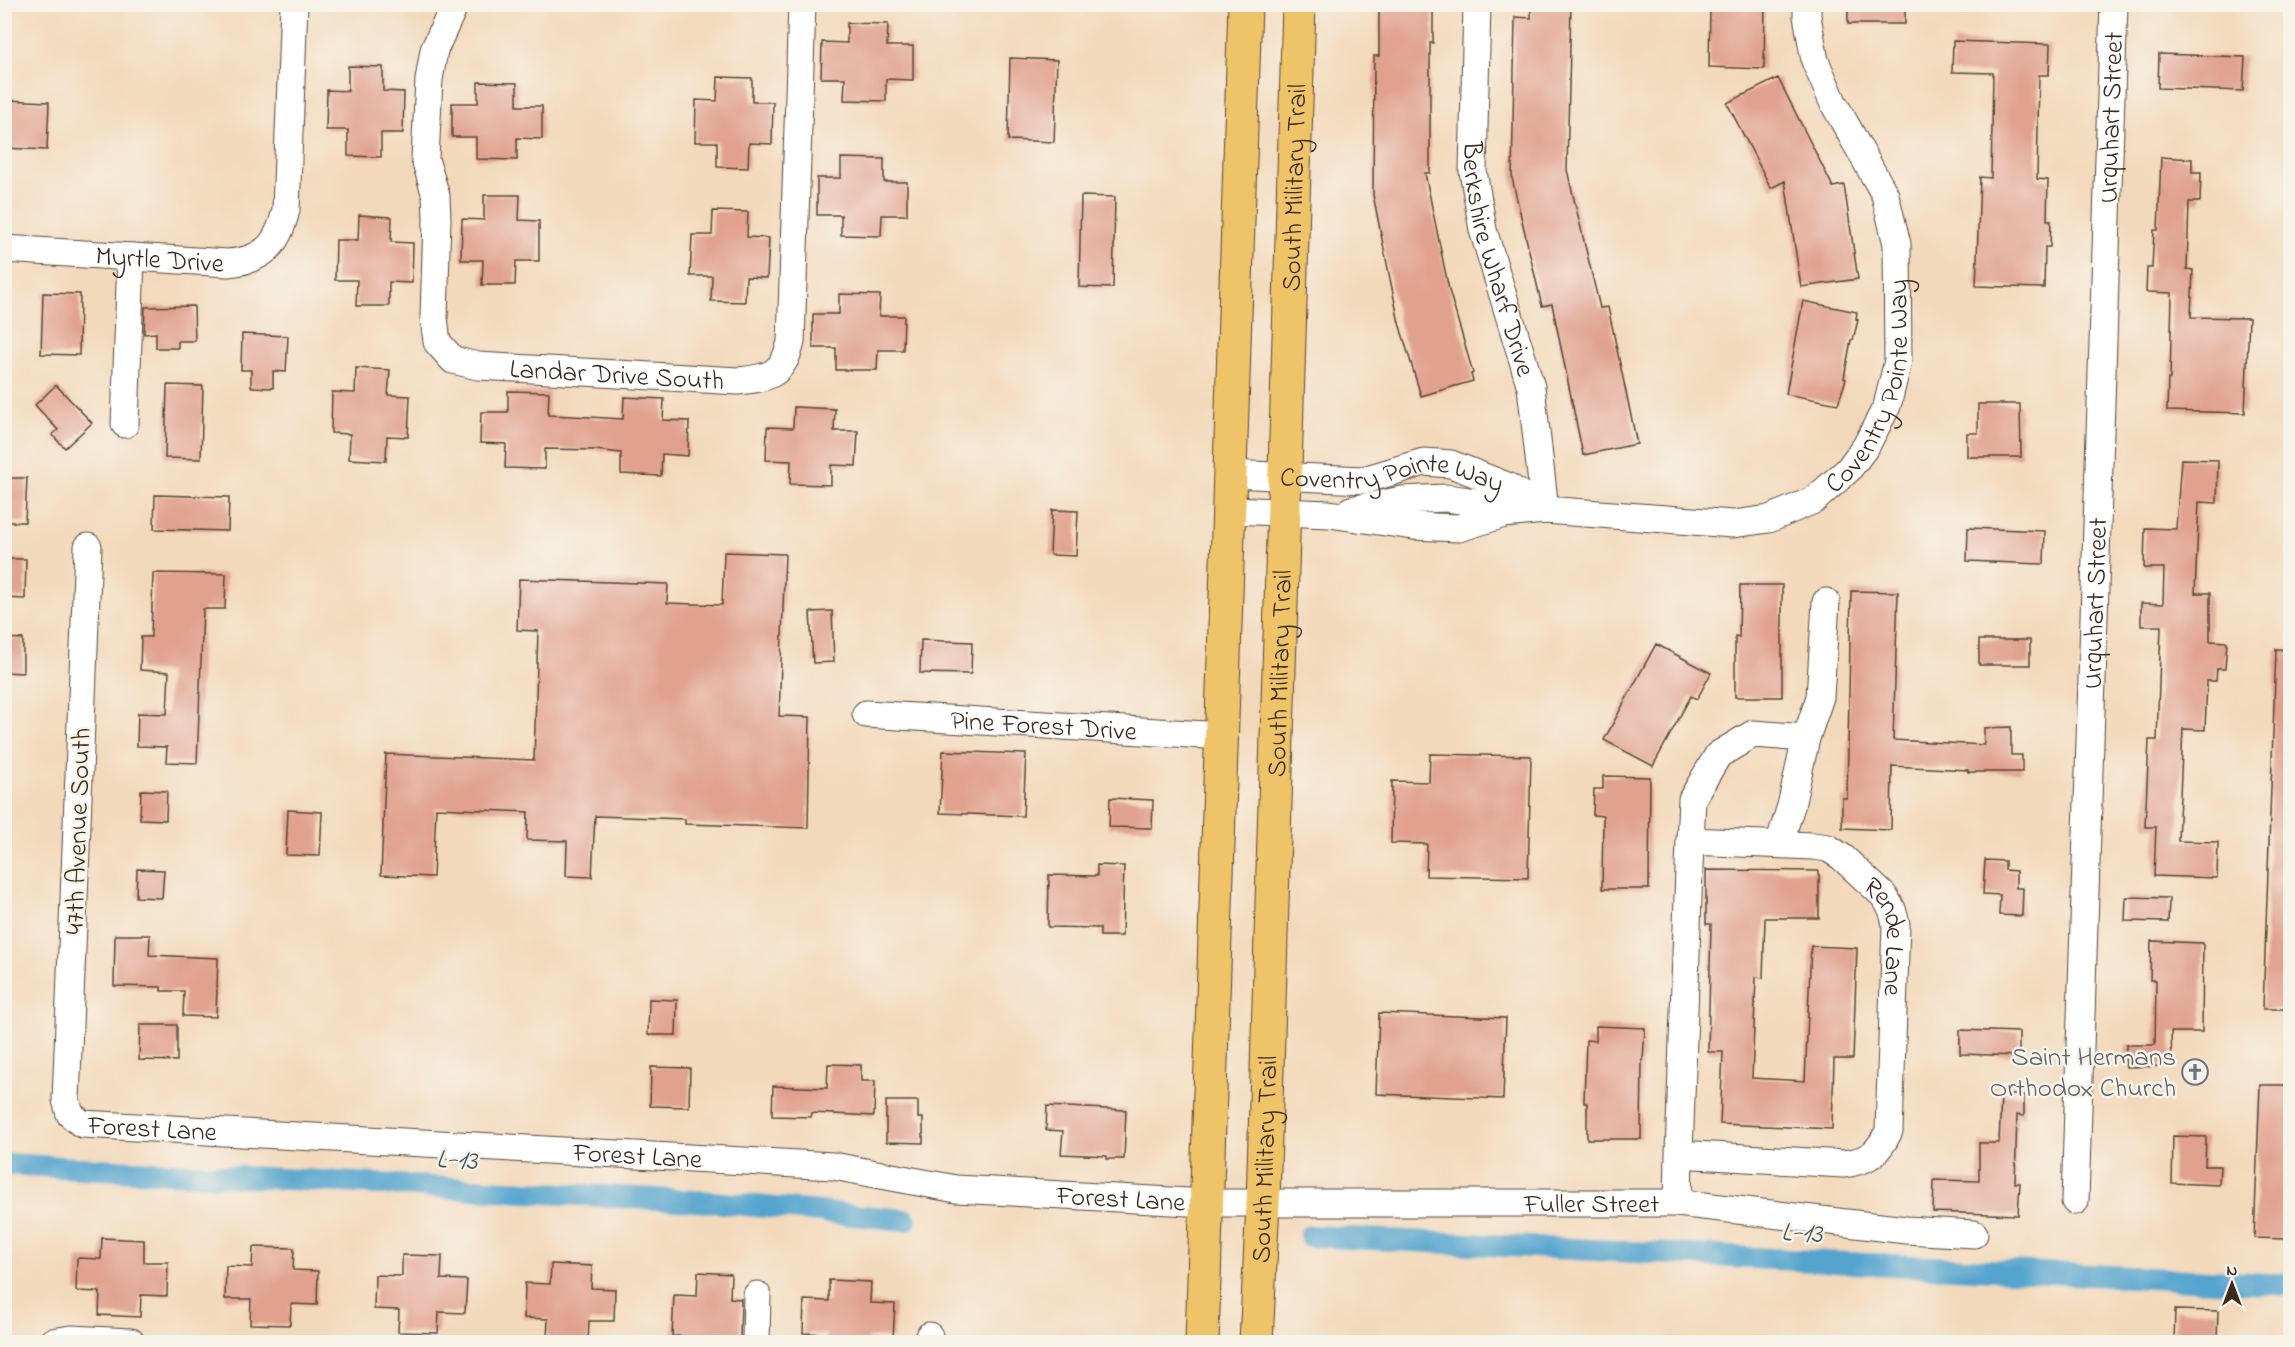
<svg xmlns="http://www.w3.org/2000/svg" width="2295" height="1347" viewBox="0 0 2295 1347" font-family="'Indie Flower',sans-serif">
  <rect width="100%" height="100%" fill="#f7f3e8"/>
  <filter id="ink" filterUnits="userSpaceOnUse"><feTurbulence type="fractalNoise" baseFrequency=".0167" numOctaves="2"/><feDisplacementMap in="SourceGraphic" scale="12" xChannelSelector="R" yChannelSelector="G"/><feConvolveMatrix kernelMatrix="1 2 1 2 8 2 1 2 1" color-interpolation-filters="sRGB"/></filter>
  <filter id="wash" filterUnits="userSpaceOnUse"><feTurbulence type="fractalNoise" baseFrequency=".008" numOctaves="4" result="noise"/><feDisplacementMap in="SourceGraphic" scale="24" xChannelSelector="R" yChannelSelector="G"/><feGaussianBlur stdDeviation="1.35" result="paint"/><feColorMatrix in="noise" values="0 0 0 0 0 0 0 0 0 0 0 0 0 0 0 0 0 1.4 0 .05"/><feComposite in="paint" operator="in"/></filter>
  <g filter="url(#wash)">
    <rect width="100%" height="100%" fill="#f3d9bb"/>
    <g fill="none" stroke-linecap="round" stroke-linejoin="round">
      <path stroke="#54a4ce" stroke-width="22" d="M4,1164L712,1202L906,1220
        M1310,1236L2290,1285"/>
    </g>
    <g id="blocks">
      <path fill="#e1a18f" d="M1379,4H1433V43H1430V173H1425L1449,290L1473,373L1471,374L1473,381L1421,396L1399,323L1373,195L1374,56H1379Z
        M1531,4H1571L1567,170L1600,308L1608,307L1637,444L1583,455L1552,304L1542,306L1512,178L1515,17L1531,18Z
        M1710,4H1765L1764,69L1709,67Z
        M1848,4H1905V24H1848Z
        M847,23L888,24L887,46H913V80L886,79V101L844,100L845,78H821L822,42L847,43Z
        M1953,41L2050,44L2049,75H2039L2037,179L2048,180L2047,220H2051L2050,247H2045L2044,288L1976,286L1980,177L1991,178L1993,73L1952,72Z
        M2159,54L2245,57L2243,91L2158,88Z
        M1010,58L1057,60L1054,142L1008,140Z
        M348,66L383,67V91L404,92L403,133H381V157L348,156V130H326L327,90L348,91Z
        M718,77L752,78V102H773L772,144L749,143L748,168L717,167V142H695L696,100L717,101Z
        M1778,78L1833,187L1844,185L1858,279L1801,287L1785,181L1771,188L1727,103Z
        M478,82L517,83V106H542V139L517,138V160L476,159V137H452V103H478Z
        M4,100L49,102L47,150L4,148Z
        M2161,157L2192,159V172H2201L2200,202H2189L2187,269L2193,270L2191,317L2249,318L2245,413L2167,411L2168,379H2170L2172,293L2146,292L2147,268H2152L2154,230H2158Z
        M841,158L884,159V182H907V215H882L881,236L841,235V215H817V178H841Z
        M484,195H520L519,220L539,221V261H516L515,285H482L483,260H461L462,219L484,220Z
        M1081,196L1115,197L1113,288L1079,287Z
        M713,211L748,212L747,237L769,238L767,278L746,277L745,302L711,301L712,276H690L692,235H712Z
        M359,215L392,217L391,242L413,243L412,283L389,282V306H356L357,280H335L336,240H358Z
        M43,293L80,294L79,355L41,354Z
        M839,294L880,295L879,316H904L903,350H878L877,370H836V348H813V314H839Z
        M1803,301L1857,312L1856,319L1858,320L1853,340H1851L1844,378L1846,379L1838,404L1786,394Z
        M194,306L195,341H178V348H156V333L144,334L145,307Z
        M242,334L288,336L286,372L273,371V388L251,387V370H241Z
        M356,368L390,370L388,395L410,396L408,437L387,436L386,461L349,459L350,434L331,433L332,392L355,393Z
        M56,385L92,423L65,448L52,435L58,430L35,405Z
        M167,385L203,386L201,459L165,458Z
        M508,391L549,392L548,415L572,416L623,419L624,397L664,399L663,420L689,421L688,456L662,454L661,476L621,474V453L596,450L545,449V469L505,468L506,444L480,443L481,412H508Z
        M1978,404H2020L2021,457H1967V433H1978Z
        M794,407L835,409L834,431H858L856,466L831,465V485L790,484L791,461L766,460L767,427L793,428Z
        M2181,459L2218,460L2217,503L2199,502L2195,593H2210V641L2227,642L2225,669H2217L2216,681H2207L2205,730L2183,729L2178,841L2218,842L2217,878L2154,876L2156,827H2145L2149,740H2157L2161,626H2141V603L2163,604L2164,568H2144L2145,528L2176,529Z
        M4,478H27L25,522H4Z
        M155,495L229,497L228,531L154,529Z
        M1052,510L1078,511L1076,556L1050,555Z
        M1968,528L2045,531L2044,564L1967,561Z
        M724,552L785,554L779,716L810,717L808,828L685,824V819L595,816L592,877L566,876L567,841L527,840L528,812L436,808L433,877L381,875L386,754L534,760L538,631L517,630L519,579L668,584L667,603L722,605Z
        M4,559H26L25,599L4,598Z
        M153,573L226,574L225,609H203L197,763L166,762L167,747L137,746L138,713L167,714L169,672L140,670L141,637H151Z
        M1740,585H1782V697H1735V636L1739,637Z
        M1851,591L1898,592L1893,740L1984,745V728L2011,727V755H2022V772H1968V770L1892,766L1891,830L1842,828V798H1847Z
        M832,611L834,662L813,663L810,612Z
        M4,638L23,639V673L4,672Z
        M921,640L972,642L971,674L920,673Z
        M1979,640H2030V665H1979Z
        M1656,644L1711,673L1697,699L1691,696L1653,766L1604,740Z
        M2276,649L2290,650V1009H2263Z
        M943,751L1026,754L1023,816L940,813Z
        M1430,754L1531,756L1528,878L1426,876L1427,844L1391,843L1392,781L1429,782Z
        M1603,776L1650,777L1649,889H1602L1603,816L1593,815L1594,789H1603Z
        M141,790L167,791L166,820L140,819Z
        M1110,798L1153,800L1152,828L1109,827Z
        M288,810L322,812L320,856L286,855Z
        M1985,860L2005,861V870L2016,871V888H2023L2022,916L1999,915L2000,895L1983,894Z
        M1097,865L1124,866L1122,936H1100V928L1048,927L1049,875L1097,876Z
        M137,869L164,870L162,898L136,897Z
        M1706,870L1819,871V918H1765L1763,978L1756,977L1752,1078L1805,1081L1811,946L1857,948L1853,1059H1834L1832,1129L1720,1124L1723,1052H1708L1711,924H1706Z
        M2126,897L2169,898L2168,922L2125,921Z
        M115,935H150L149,955L218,958L216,1017L183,1016L184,991H161V987L114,986Z
        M2151,941L2203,943L2202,1032H2171L2172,1066L2126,1067V1045H2155L2156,980H2150Z
        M649,999L677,1000L676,1035H648Z
        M1379,1013L1506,1018L1503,1099L1376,1094Z
        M140,1025H177V1061L139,1060Z
        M1596,1026L1645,1028L1643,1060H1642L1641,1139H1587V1103H1584L1586,1040L1596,1041Z
        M1960,1030L2019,1032V1056L1960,1054Z
        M828,1064L861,1065V1081H875L874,1116L812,1113L811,1117L772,1116L773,1086L827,1088Z
        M651,1067L690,1068L689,1107L650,1106Z
        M2260,1085H2290V1156L2287,1239L2254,1238Z
        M2001,1095H2024V1116L2017,1115L2015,1183H2020L2018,1215L1933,1212L1934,1180L1979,1181V1143H1999Z
        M886,1101H918V1118H923V1143L886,1142Z
        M1047,1106L1126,1110L1124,1159H1107V1156L1061,1154L1063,1131L1046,1130Z
        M2173,1136L2206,1137L2205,1166H2220L2219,1185L2172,1183Z
        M102,1238L144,1240V1262H168L167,1296L141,1295L140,1317L99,1315L100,1292L76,1291L77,1258L101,1259Z
        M253,1247L294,1248L293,1270L318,1271L317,1305L291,1304L290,1325L250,1324L251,1299H225L226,1266L252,1267Z
        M402,1255L442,1256L441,1279L467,1280L465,1313L439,1312L438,1333L398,1332L399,1310L374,1309L375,1275L402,1276Z
        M551,1264L592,1266L591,1288L615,1289L614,1321H589L588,1342L547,1341L548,1319L524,1318L525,1283L550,1284Z
        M698,1272L731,1274L730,1298L741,1299L740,1340H727V1342H694V1337L672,1336L674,1295L697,1296Z
        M829,1280L871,1282L870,1303L895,1304L893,1338L868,1337V1342H826V1334L803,1333L804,1300L829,1301Z
        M2175,1310L2218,1311L2217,1342H2174Z"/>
    </g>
  </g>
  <g filter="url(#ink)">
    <use href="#blocks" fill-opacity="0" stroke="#574436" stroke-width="1.5"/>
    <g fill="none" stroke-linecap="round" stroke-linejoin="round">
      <g stroke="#574436" stroke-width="29">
        <g id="minor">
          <path id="s1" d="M455,4L434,50L429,80L425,159L436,196L437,218L434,318L437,342L453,360L478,366L738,381C769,378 783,375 791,342L802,4"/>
          <path id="s2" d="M1477,4L1473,171L1483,230L1531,387L1545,510"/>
          <path id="s3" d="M4,249L228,263C264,260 278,245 286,210L294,4"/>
          <path d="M125,424L131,257"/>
          <path id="s4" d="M1231,474L1364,480L1424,462L1451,464L1507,486L1545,510"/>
          <path id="s5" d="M1230,510L1329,514L1413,526L1459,528L1504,514L1545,510L1733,524L1769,519L1814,500L1848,470L1866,446L1887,406L1898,361L1897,244L1885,195L1833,102L1815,61L1807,16V4"/>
          <path d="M1351,510L1402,500L1446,498L1491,504L1504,514"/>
          <path id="s6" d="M88,547L66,1100L70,1114L82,1124L833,1166L956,1189L1207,1203H1678L1906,1230L1974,1234"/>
          <path id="s7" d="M866,714L1222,736"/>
          <path d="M1690,841L1692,799L1718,755L1753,734L1806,738"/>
          <path d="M1779,844L1791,806L1806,738L1820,697L1826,602"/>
          <path id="s8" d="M2075,1201L2114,4"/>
          <path id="s9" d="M1678,1203L1679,1154L1690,841L1813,846L1828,848L1842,857L1884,896L1892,909L1896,924L1889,1131C1878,1154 1868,1161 1843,1164L1679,1154"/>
          <path d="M52,1342L71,1339L131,1342"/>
          <path d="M756,1342L757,1295"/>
          <path d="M929,1342V1336"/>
        </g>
      </g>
      <g stroke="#574436" stroke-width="35">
        <g id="major">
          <path d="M1202,1342L1245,4"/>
          <path id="s10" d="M1256,1342L1263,1203L1299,4"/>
        </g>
      </g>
      <use href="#minor" stroke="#fff" stroke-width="27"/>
      <use href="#major" stroke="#efc469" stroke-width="33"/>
    </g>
  </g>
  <defs>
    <g id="church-ring" transform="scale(1.35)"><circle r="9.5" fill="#f7f3e8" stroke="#6b7280" stroke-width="1.5"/><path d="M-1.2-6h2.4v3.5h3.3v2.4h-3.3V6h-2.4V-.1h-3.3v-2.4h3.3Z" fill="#6b7280"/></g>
  </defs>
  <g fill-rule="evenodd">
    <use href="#church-ring" x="2195" y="1072"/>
  </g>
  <g text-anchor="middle" stroke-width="5" stroke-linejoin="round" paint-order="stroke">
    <g font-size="27" fill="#3b2a1e" stroke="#f7f3e8">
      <text dy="9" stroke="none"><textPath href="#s8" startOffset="1084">Urquhart Street</textPath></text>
      <text dy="9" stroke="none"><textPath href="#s10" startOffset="1155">South Military Trail</textPath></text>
      <text dy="9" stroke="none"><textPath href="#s3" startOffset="156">Myrtle Drive</textPath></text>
      <text dy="9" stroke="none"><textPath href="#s2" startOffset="258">Berkshire Wharf Drive</textPath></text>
      <text dy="9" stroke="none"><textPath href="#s1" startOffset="534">Landar Drive South</textPath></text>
      <text dy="9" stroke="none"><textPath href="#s5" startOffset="726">Coventry Pointe Way</textPath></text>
      <text dy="9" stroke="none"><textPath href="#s4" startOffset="164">Coventry Pointe Way</textPath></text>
      <text dy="9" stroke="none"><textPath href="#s8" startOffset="598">Urquhart Street</textPath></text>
      <text dy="9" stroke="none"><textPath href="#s10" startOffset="669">South Military Trail</textPath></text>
      <text dy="9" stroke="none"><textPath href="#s7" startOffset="178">Pine Forest Drive</textPath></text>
      <text transform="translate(77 831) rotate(-88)" y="9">47th Avenue South</text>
      <text dy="9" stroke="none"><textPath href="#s9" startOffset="615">Rende Lane</textPath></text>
      <text dy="9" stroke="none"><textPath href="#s6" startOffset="654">Forest Lane</textPath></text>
      <text dy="9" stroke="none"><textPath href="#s6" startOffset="1140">Forest Lane</textPath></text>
      <text dy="9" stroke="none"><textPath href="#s10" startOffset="183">South Military Trail</textPath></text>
      <text dy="9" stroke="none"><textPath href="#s6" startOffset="1626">Forest Lane</textPath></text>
      <text dy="9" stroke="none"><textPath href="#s6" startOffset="2097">Fuller Street</textPath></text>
    </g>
    <g font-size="27" fill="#5b616d" stroke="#f7f3e8" text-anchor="end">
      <text x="2176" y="1065">Saint Hermans<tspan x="2176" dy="31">Orthodox Church</tspan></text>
    </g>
    <g font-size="28" font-style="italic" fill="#44555c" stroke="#f7f3e8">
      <text transform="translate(457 1158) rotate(3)" y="10">L-13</text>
      <text transform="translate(1802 1231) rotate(3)" y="10">L-13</text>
    </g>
  </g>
  <rect width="2295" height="1347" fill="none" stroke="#f7f3e8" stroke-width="24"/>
  <g transform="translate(2232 1284)" stroke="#f7f3e8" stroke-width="4.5" paint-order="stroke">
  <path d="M0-4.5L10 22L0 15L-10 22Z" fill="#3b2a1e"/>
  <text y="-9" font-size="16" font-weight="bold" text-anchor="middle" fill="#3b2a1e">N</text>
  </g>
</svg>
